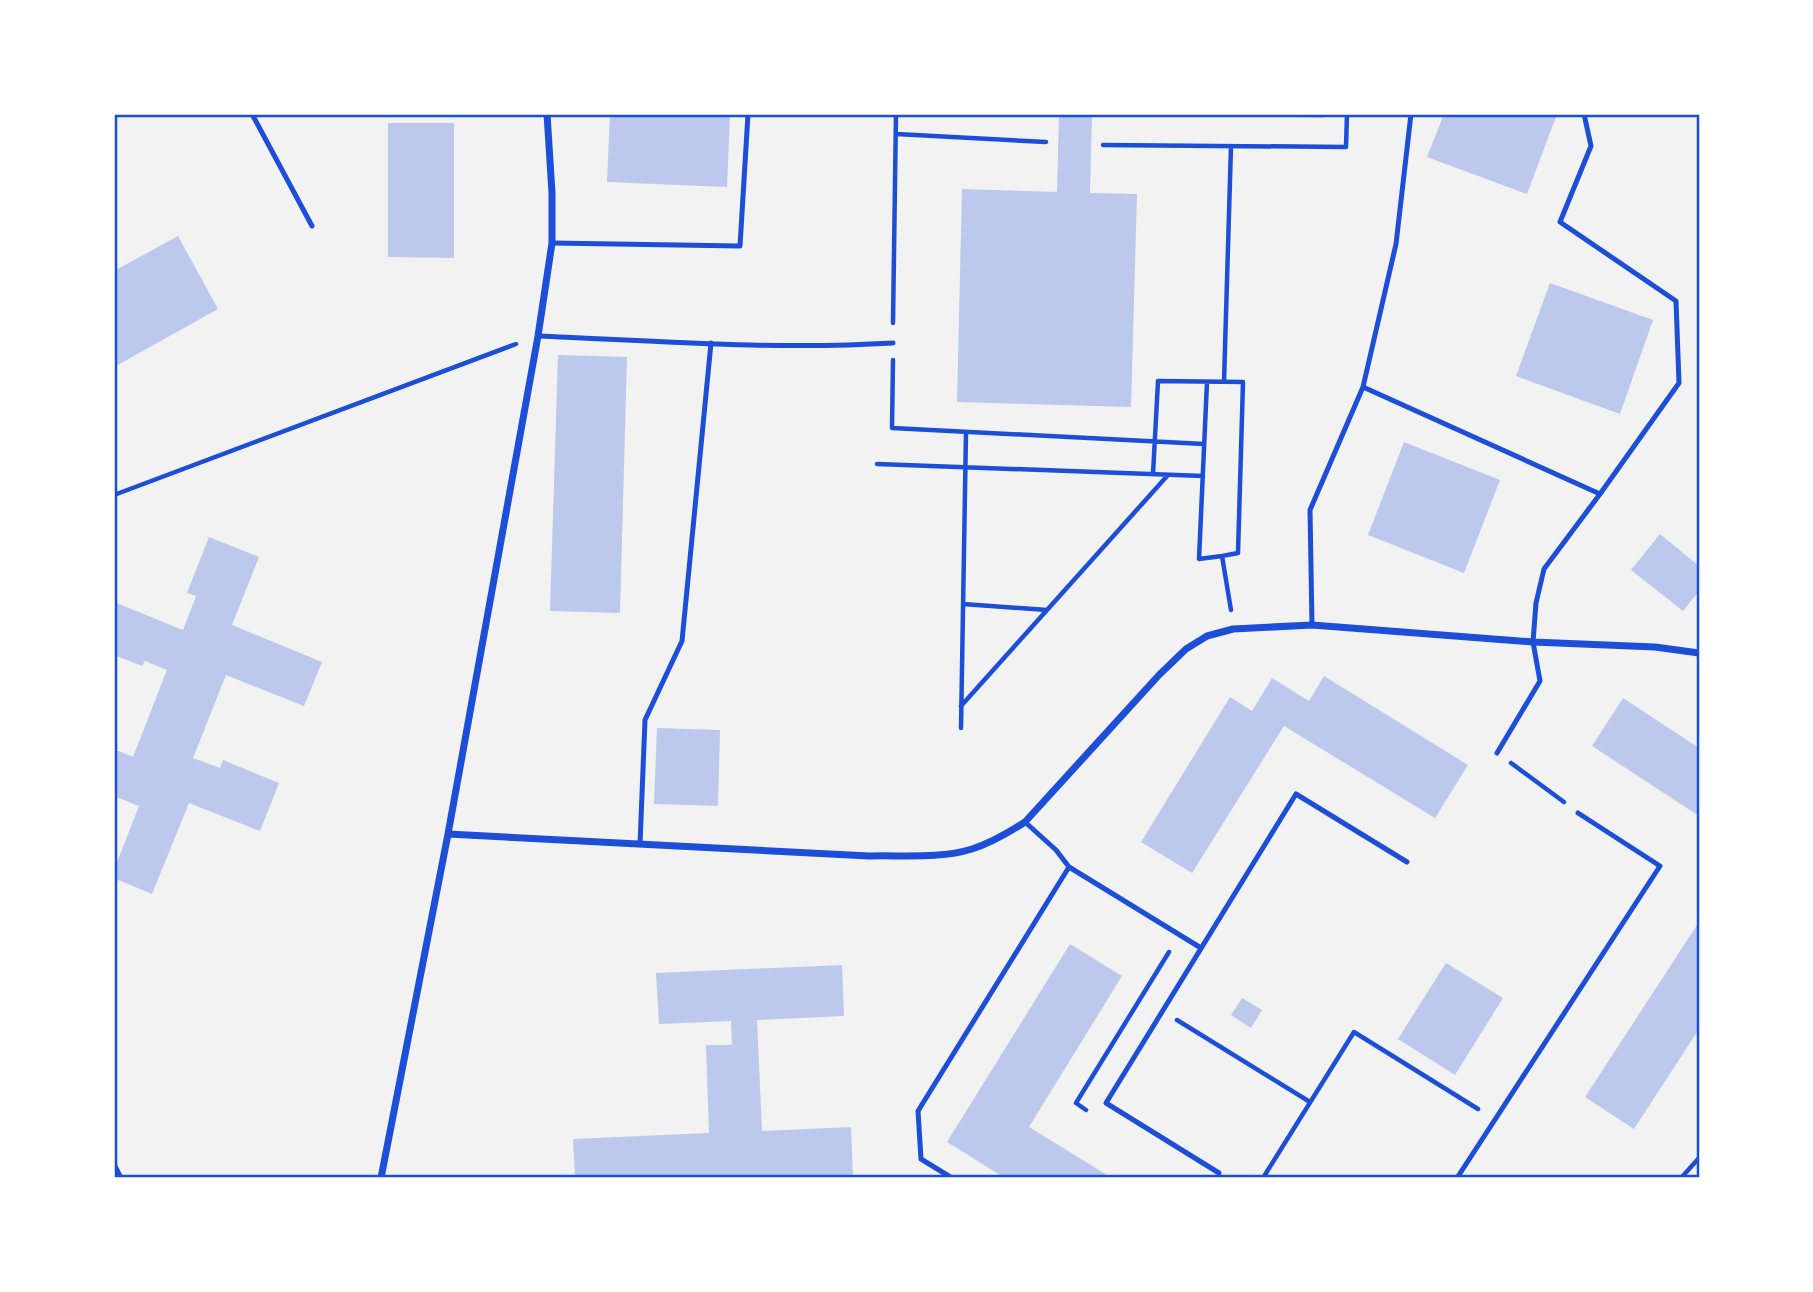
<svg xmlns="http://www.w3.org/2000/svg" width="1813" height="1292" viewBox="0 0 1813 1292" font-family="'Sofia Sans Condensed',sans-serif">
  <rect width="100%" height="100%" fill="#f2f2f2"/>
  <path fill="#bdc9ec" d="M610,114H730L727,187L607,182Z
    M1059,114H1092L1090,193L1137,194L1131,407L957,402L962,189L1057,192Z
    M1265,114H1324V118L1265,116Z
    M1444,114H1557L1527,194L1427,157Z
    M388,123H454V258L388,257Z
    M178,236L218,309L114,367V271Z
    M1550,283L1653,320L1620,414L1516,376Z
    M558,355L627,357L620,613L550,611Z
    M1404,442L1500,480L1464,573L1368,535Z
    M1660,534L1699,566V591L1683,611L1631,570Z
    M209,537L259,557L232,625L322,662L304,706L226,675L193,758L220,768L223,760L279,783L260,831L189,803L152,894L114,878V870L139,806L114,796V749L133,757L167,670L145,661L142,666L114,655V602L183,630L196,596L187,593Z
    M1324,676L1468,765L1435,818L1284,726L1192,873L1141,842L1230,697L1252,711L1272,678L1309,701Z
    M1623,698L1699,748V816L1592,746Z
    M657,728L720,730L718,806L654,804Z
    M1699,922V1029L1634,1129L1585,1097Z
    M1070,944L1122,976L1029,1127L1112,1178H1005L947,1142Z
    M1446,963L1503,998L1455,1075L1398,1039Z
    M842,965L844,1016L757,1020L762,1131L851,1127L853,1178H575L573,1139L709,1133L706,1045H732L731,1021L659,1024L656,973Z
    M1242,998L1262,1010L1251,1028L1231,1015Z"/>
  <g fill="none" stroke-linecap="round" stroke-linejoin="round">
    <path stroke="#1d4ed8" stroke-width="4.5" d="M896,134L1046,142
      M1103,145L1346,147L1347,114
      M893,323L896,114
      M893,360L892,428L1204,444
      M1207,382L1199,559L1222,556L1231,610
      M1224,382L1231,146
      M877,464L1203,476
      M1153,474L1158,381L1243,382L1238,553L1222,556
      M114,495L516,344
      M963,604L1047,610
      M961,706L1168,475
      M961,728L966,432
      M1511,763L1564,802
      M1177,1020L1310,1102
      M1086,1110L1076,1103L1169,952
      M1263,1178L1354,1032L1478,1109
      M1681,1178L1699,1158"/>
    <path stroke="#1d4ed8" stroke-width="5" d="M252,114L312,226
      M552,243L740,246L748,114
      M538,336C656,341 775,350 893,343
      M1363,387L1600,494L1679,383L1676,301L1560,222L1591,146L1584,114
      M1312,625L1310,510L1363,387L1396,244L1411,114
      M1497,753L1540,681L1533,642L1536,603L1544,569L1600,494
      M1025,822L1056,850L1069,867L1201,948
      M640,844L645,720L682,641L711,343
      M114,1164L121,1178
      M1219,1173L1106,1103L1296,794L1407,862
      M952,1178L921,1159L918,1111L1069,867
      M1457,1178L1660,866L1578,813"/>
    <path stroke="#1d4ed8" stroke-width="7" d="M448,834L869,856C902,855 940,859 972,849C991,843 1008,833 1025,822L1159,675L1186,649L1207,636L1233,629L1312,625L1533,642L1655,647L1699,653
      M381,1178L448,834L538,336L552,243V193L547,114"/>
  </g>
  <rect width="1813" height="1292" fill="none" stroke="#ffffff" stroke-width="231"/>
  <rect x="116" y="116" width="1582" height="1060" fill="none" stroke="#1d4ed8" stroke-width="2.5"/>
</svg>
